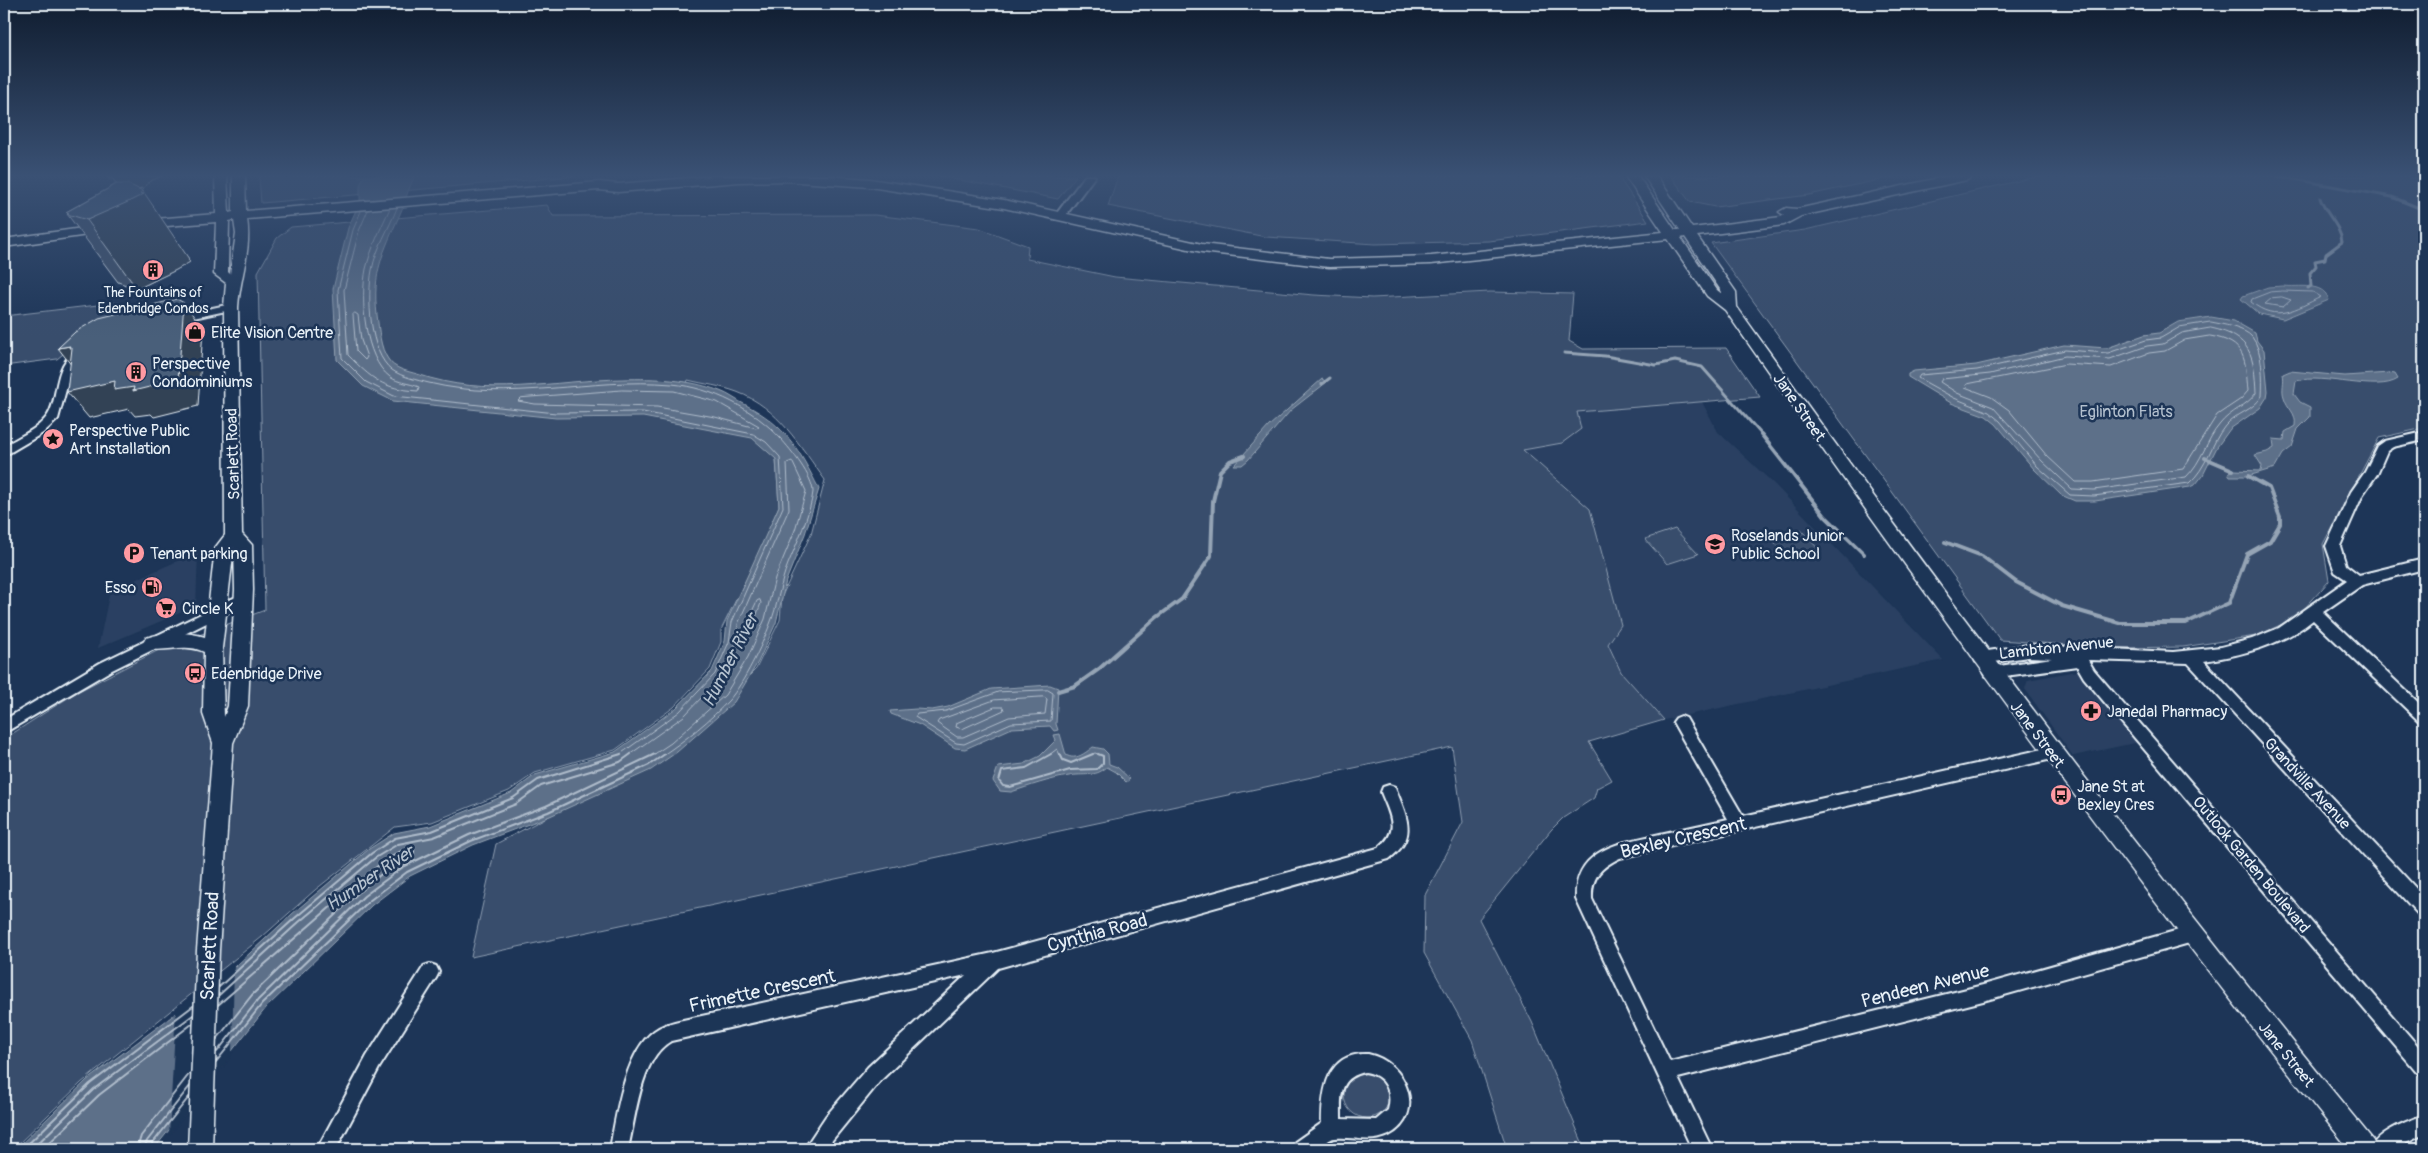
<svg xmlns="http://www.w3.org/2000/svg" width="2428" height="1153" viewBox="0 0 2428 1153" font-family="Pangolin,sans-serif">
  <rect width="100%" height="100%" fill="#1d3557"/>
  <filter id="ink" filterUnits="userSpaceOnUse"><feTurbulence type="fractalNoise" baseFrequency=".02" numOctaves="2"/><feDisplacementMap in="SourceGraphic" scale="10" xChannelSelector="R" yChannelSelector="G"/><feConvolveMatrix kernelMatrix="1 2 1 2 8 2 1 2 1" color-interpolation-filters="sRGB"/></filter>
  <g filter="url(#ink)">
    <path fill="#2a4162" d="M1702,402L1718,432L1775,485L1943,660L1664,720L1621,672L1522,450L1562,443L1577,412Z
      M198,552L196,606L98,648L110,591Z
      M2082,670L2144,741L2073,756L2025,689L2028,680Z"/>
    <path fill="#374d6c" stroke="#909fb2" d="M259,176H576L261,203Z
      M939,176H1076L1058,199Z
      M1118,176H1618L1648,221L1489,241L1375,244L1266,237L1108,206Z
      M1671,176H1897L1809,195L1715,207L1690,202Z
      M2040,176H2405L2424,181V428L2379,438L2323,544L2329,581L2296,618L2256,636L2183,647L2110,648L2000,640L1711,243L1805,230Z
      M547,205L553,216L875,215L979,228L1028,246L1027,259L1115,277L1314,295L1372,298L1490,292L1573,294L1569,341L1583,349L1726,348L1760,397L1577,412L1581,429L1562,443L1523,450L1590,509L1621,625L1608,644L1621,672L1664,720L1589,742L1612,780L1597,788L1594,798L1563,818L1551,830L1479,919L1532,1022L1585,1149H1507L1472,1040L1424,953L1425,895L1463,822L1452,747L471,957L496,844L589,795L709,716L756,669L780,620L782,596L811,534L825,480C800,446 778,407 737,392C721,386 704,384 688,380L678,417L755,436L776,459L779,506L759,553L721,630V642L710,669L674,707L615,750L535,773L509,791L432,822L395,827L315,890L262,937L81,1083L13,1149H4V739L77,692L157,651L265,610L258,272L277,238L291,227Z
      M115,303L131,304L134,320L74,345L57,359L4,366V316Z
      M1675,529L1698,554L1667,564L1645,539Z
      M1801,530L1821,552L1791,560L1771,539Z
      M1344 1095a23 23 0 1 1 46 0a23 23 0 1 1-46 0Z"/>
    <path fill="#5d7089" stroke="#95a4b5" d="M364,176H415C407,190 406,201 400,214C383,253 372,272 377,315C379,329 380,348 388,359C394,369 407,371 417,374C490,399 550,380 623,379C656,378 688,379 720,391C729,394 737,401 746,405C786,426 799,449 819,489L805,534L786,581L776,623L758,662L734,702L677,752L651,770L550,816L473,845L410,876L372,905L266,1008L154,1149H16L87,1080L223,978L292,914L369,849L394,833L430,826L511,793L535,775L615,752L676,708L712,671L725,641L727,621L779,506L776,459L752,438L643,417L556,418L393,401L363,386L337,360L333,289L348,228L360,201V185Z
      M2283,286C2299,288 2323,281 2329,300L2283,319L2259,314L2241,299L2243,296L2268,287Z
      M2211,317L2234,321L2255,333L2257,341L2264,350L2268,391L2267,397L2260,408L2230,429L2217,447L2203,475L2196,484L2190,487L2095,501H2075L2061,495L2034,469L1996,424L1986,416L1951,403L1908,377V374L1914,371L1976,365L2064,345L2107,348L2144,335L2159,333L2178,322Z
      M2290,371L2345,376L2389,373L2395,374L2398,379C2377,393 2324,373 2296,381L2294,394L2300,402L2310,407V417L2298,429L2292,447L2283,454L2275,468L2248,476H2230L2228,473L2234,470L2261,471L2262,466L2255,455L2267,452L2274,448L2273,439L2284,440L2285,432L2295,426C2297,412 2287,409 2284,397C2281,389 2285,382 2283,374Z
      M1322,379L1327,382L1291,410L1248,460L1242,465H1234L1269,426Z
      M1050,685L1058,688L1056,724L1058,730L1054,731L1050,726L1012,728L965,749L955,748L920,725L891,714L890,711L916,709L932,710L948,707L991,689Z
      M1060,734L1066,755C1076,761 1085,753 1093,747L1103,749L1108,754L1109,764L1117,767L1130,779L1126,782L1116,772L1107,767C1094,778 1084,773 1069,776C1049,779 1030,786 1011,792L1000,791L993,781L998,767L1024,764L1040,756L1056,740L1054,735Z"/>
    <path fill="#1d3557" d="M234,964L232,1055L169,1135L176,1010Z"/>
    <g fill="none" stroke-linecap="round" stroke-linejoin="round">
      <path stroke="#b0bdcc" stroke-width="1" d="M397,208C389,229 376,248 372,270C367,296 369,353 392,370C402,377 417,380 429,383C510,403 590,377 672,384C713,388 754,409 781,439C791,450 813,477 813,492C811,512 796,545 788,564C780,583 778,605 770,624C762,645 744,683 729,700C712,719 684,741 663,755
        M368,210L359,231L344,290L348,355C372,379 383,389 418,391L419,387C410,383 398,383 390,377C364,358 360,298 366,269C371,248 381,228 390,208
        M361,211L353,230L338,290L342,358L366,382L394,396L556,413L643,412L753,434L766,442L780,457L783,507L732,622L729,642L715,674L679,712L619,755
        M2283,291L2313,292L2321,297C2295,309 2277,323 2251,302L2252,299L2270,292Z
        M2282,297L2291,300L2283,307L2265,304L2272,298Z
        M355,313L358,315L361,340L367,357L365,360L356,351L353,315Z
        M2211,322C2221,324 2245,328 2252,337C2263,351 2263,379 2262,396C2253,411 2236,413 2225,426C2211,443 2207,468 2189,483L2094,496L2070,495L2037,466L2000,421L1989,412L1954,398L1918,378L1920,375L1977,370L2065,350L2108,353L2146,340L2161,338L2180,327Z
        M2211,328C2252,337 2254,355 2256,393C2247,406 2230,411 2220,424C2206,440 2202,462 2186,477L2094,490L2072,489L2042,461L1993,407L1957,393L1940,382L1942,379L1990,374L2065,356L2110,359L2147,346L2163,344L2182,333Z
        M2210,336C2247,342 2245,359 2248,391L2241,399L2217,415L2183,469L2093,482H2075L2047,456L2009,410L1991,397L1965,387L1967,384L2066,364L2111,367L2149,353L2165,351L2185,340Z
        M622,390L674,391L717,402L759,426L756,428L715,417L657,407L535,404L518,401L521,398Z
        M760,600L761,603L749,636L746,638L745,626L757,601Z
        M1048,690L1053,693L1051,721L1011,723L964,744L956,743L915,717L917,714L946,711L998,692Z
        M1044,697L1047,699L1045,714L1009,717L963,737H957L937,723L939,720L994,700Z
        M995,707H1003L1004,710L962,729L956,727L957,723Z
        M629,755L684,716L721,677L735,646L738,624L789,509L787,463L792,461L806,491L795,530L775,578L765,619L748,657L725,695L671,743L653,755
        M1049,755L1057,749L1060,755
        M1090,755L1095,753L1101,755"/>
      <path stroke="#b0bdcc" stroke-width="2" d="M1051,754L1026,768L1002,771L999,781L1003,786L1010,787L1070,770L1097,769L1103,763V756L1098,754
        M1060,754L1063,760L1071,763L1093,754
        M219,987L295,918L372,853L395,838L432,831L513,798L538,780L621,754
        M219,995L299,922L375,858L398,844L434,837L516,804L541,786L620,762L631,754
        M217,1039L252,995L360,891L399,860L414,853V849L401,851L380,864L218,1005
        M217,1052L258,1000L364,896L403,867L469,835L546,806L655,754
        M216,1062L262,1004L369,901L407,872L471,841L548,812L649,765L665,754
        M23,1149L90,1084L193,1006
        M32,1149L94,1089L193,1015
        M43,1149L99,1095L192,1024
        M137,1149L141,1136L190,1073
        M144,1149L147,1141L190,1086
        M151,1149L152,1144L189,1097"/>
      <path stroke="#95a4b5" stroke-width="3" d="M2277,176L2392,197L2424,210
        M2308,288L2311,286L2310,273L2316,266L2315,261L2325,259L2326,254L2342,242C2340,224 2325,214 2320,198
        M1564,353L1605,356L1656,365L1675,361L1702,367L1762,435
        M1322,384L1330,378"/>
      <path stroke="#95a4b5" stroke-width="4" d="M1761,434L1825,516L1864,554
        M2205,458L2233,470
        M1945,542L1982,556L2016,582L2062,606L2120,623H2186L2229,603L2247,554L2270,541L2280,524V517L2269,488L2248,476
        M1058,691L1075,686L1099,669L1156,618L1182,599L1211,556L1213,501L1220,471L1230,461L1244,456"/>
      <g stroke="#e8f1f8" stroke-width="4">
        <path id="minor" d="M1085,176H1095L1063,219H1055L1054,217Z
          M231,304L235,305V309L175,322L169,319L175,316Z
          M83,349L89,353L70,375L58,419L43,433L4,456V446C17,438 39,429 48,415C60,397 52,357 83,349Z
          M2424,432V440L2393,447L2387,451L2377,474L2363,494L2340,546L2346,565L2359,575L2424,559V569L2362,585L2323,612L2424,708V723L2419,721L2313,620C2282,645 2243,655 2204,661L2424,897V917L2418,914L2188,663L2088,660L2094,670L2424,1053V1076L2418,1073L2084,678L2077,666L1991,678L1986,676L1984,672L1986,668L2052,658L2028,657L1981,664L1976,662L1974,658L1976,654L1981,652L2028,645L2173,652L2221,647L2252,639L2279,628L2347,580L2335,572L2326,546L2351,492L2365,472L2378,446L2385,441Z
          M244,593L249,594L251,598L249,602L110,671L4,733V720L100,663Z
          M1681,716L1686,718L1743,816L2052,747L2057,748L2060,753L2057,758L2052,759L1620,858C1601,867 1591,877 1592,899L1670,1062L1983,985L2193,926L2199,928L2202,934L2199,940L2193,942L1983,1001L1678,1078L1712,1149H1692L1576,899C1574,848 1621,843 1660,834C1683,829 1705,824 1728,819L1673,722L1676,718Z
          M1389,785L1395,787L1397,792C1408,820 1417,838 1389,859L998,968L881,1080L825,1149H804L826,1116L868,1067L966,975L671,1041C640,1058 636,1117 628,1149H610C616,1116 625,1052 654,1031C662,1025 673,1022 683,1020L993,953L1378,848C1401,831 1390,815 1381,792L1383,787Z
          M430,964L436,966L439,972L436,978L379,1068L336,1149H317L367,1056L424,966Z
          M1368,1054C1407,1062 1427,1115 1389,1135C1370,1144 1354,1136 1335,1138C1329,1138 1325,1145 1319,1148C1313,1152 1300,1149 1293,1149L1295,1142L1322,1123C1322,1092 1326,1052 1368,1054ZM1365,1072C1385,1075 1393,1092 1388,1110L1376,1120L1341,1119C1341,1096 1338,1078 1365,1072Z
          M2424,1115V1134L2395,1149H2371C2377,1132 2408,1121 2424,1115Z"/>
      </g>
      <g stroke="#e8f1f8" stroke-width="3">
        <path id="major" d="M215,176H227L229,213L233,212V176H245L246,211L599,182L618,184L712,176H831L870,179L1004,200L1202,244L1329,259L1431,256L1663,232L1625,176H1638L1675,230H1680L1644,176H1657L1692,228L1781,217L1784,215L1779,212L1786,208L1797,209L1948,176H1973L1967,180L1801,216L1784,225L1697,236L1736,292L1737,307C1940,592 2151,870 2373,1140L2376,1149H2349C2130,877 1924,596 1725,310L1707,296L1668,239L1431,264L1329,267L1202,252L1004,208L870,187L785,181L739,182L618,192L599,190L247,219C252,250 240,277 238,307L242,534L252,545L253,590L248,706L233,743L219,950L212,1149H188L197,950L213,743L203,714L204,652C184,642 165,654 146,648L143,643L146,638C164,632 186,631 205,637L215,548L225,535L224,307L226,283L214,274L216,222L142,228L135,224L142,220L216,214ZM234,220L236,234L230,274L228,272L229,221ZM1685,237L1722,292V294L1717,290L1681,238ZM234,547L235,590L228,706L224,717L222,648Z
          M104,225L111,229L109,232L4,247V239Z"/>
      </g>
      <use href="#minor" fill="#1d3557" fill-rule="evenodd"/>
      <use href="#major" fill="#1d3557" fill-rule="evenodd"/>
    </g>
    <path fill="#3f5169" stroke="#e8f1f8" d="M107,176H162L150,181L144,188L137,189L189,259L188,260L190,262L176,270L137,289L118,282L67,214H68L66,212L116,184L113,179H109Z"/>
    <path fill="#334255" stroke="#e8f1f8" d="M111,176H162L150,181L144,188L121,190Z
      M143,191L189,259L188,260L190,262L176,270L137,289L87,220Z
      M184,303L203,329L198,406L154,417L151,414L135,416L129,409L89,418L67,392Z
      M70,346L93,374L79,375L58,348Z"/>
    <path fill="#495e7a" stroke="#e8f1f8" d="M117,184H128L143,191L140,193L144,194L128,202L87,220L67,214L69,213L66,212Z
      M177,299L184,303L178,380L133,391L134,387L114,390L115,381L67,392L72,348H69L70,346L58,348L75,332L99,318Z"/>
  </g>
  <linearGradient id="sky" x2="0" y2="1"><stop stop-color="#101d30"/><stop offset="0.52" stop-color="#3a5174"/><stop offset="1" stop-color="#3a5174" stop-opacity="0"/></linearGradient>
  <rect width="2428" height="338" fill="url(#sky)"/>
  <defs>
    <g id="building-disc" transform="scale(1.125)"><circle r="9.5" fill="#ff9aa2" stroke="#1d3557"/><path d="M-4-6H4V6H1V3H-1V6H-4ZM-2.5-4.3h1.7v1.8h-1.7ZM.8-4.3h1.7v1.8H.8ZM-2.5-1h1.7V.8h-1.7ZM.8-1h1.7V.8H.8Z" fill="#111"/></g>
    <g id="shop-disc" transform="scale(1.125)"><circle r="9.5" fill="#ff9aa2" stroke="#1d3557"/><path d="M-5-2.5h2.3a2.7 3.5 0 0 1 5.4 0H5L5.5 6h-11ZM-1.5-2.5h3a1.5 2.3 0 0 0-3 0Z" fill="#111"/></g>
    <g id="sight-disc" transform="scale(1.125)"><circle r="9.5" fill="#ff9aa2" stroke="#1d3557"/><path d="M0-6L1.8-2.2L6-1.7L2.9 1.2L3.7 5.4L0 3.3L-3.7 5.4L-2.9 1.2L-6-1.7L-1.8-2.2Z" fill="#111"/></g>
    <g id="school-disc" transform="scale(1.125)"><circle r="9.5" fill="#ff9aa2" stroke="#1d3557"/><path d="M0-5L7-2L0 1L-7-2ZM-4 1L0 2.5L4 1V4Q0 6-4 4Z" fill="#111"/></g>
    <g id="parking-disc" transform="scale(1.125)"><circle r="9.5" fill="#ff9aa2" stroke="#1d3557"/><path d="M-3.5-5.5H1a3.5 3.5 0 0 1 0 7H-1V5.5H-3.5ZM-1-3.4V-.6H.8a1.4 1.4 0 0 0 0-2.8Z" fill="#111"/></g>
    <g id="fuel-disc" transform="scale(1.125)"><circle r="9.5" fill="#ff9aa2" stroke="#1d3557"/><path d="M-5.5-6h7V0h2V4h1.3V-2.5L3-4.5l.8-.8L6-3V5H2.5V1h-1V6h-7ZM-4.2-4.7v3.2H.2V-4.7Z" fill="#111"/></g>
    <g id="supermarket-disc" transform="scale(1.125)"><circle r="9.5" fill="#ff9aa2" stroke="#1d3557"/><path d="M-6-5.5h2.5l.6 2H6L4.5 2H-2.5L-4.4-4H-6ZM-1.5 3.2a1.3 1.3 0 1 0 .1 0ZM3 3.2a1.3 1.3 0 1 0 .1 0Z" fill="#111"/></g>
    <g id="bus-disc" transform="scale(1.125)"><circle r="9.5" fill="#ff9aa2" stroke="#1d3557"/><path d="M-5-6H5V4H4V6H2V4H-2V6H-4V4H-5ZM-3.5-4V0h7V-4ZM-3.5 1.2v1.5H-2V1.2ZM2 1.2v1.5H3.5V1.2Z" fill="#111"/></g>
    <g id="pharmacy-disc" transform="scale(1.125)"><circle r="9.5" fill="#ff9aa2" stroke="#1d3557"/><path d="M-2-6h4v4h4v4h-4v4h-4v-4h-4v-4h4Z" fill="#111"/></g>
  </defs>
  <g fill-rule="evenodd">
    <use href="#building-disc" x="153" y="270"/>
    <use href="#shop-disc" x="195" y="332"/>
    <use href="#building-disc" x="136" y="372"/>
    <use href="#sight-disc" x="53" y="439"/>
    <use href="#school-disc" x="1715" y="544"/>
    <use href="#parking-disc" x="134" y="553"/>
    <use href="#fuel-disc" x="152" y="587"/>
    <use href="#supermarket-disc" x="166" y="608"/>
    <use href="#bus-disc" x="195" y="673"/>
    <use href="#pharmacy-disc" x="2091" y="711"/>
    <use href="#bus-disc" x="2061" y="795"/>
  </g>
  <g text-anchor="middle" stroke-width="5" stroke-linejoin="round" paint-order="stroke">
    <g font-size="14" fill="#e8f1f8" stroke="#1d3557">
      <text x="153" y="297">The Fountains of<tspan x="153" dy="16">Edenbridge Condos</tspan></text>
    </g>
    <g font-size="16" fill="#e8f1f8" stroke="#1d3557" text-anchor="start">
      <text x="211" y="338">Elite Vision Centre</text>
      <text x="152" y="369">Perspective<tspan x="152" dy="18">Condominiums</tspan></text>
      <text x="69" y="436">Perspective Public<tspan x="69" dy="18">Art Installation</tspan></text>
      <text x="1731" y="541">Roselands Junior<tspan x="1731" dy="18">Public School</tspan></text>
      <text x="150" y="559">Tenant parking</text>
      <text x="136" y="593" text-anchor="end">Esso</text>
      <text x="182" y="614">Circle K</text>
      <text x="211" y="679">Edenbridge Drive</text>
      <text x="2107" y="717">Janedal Pharmacy</text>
      <text x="2077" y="792">Jane St at<tspan x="2077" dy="18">Bexley Cres</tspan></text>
    </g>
    <g font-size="16" fill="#e8f1f8" stroke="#1d3557">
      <text transform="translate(1800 407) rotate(55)" y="6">Jane Street</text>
      <text transform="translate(232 454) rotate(-92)" y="6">Scarlett Road</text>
      <text transform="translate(2056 647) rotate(-6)" y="6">Lambton Avenue</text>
      <text transform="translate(2038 734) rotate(53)" y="6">Jane Street</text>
      <text transform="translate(2308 783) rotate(47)" y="6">Grandville Avenue</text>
      <text transform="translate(2252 864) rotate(50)" y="6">Outlook Garden Boulevard</text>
      <text transform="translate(2287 1054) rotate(51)" y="6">Jane Street</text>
    </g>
    <g font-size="16" fill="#b3c0ce" stroke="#1d3557">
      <text x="2126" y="417">Eglinton Flats</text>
    </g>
    <g font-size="18" font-style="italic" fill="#b7c4d1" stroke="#1d3557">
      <text transform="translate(730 660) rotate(-63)" y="6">Humber River</text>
      <text transform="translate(370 878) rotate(-34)" y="6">Humber River</text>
    </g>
    <g font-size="19" fill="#e8f1f8" stroke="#1d3557">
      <text transform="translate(1683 837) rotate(-13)" y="7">Bexley Crescent</text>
      <text transform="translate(1097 932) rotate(-15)" y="7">Cynthia Road</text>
      <text transform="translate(209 946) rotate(-87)" y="7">Scarlett Road</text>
      <text transform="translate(1925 985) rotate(-14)" y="7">Pendeen Avenue</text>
      <text transform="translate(762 990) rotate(-12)" y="7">Frimette Crescent</text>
    </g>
  </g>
  <rect width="2428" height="1153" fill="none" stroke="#1d3557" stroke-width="20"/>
  <rect x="10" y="10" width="2408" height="1133" fill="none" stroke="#e8f1f8" stroke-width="2" filter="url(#ink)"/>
</svg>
